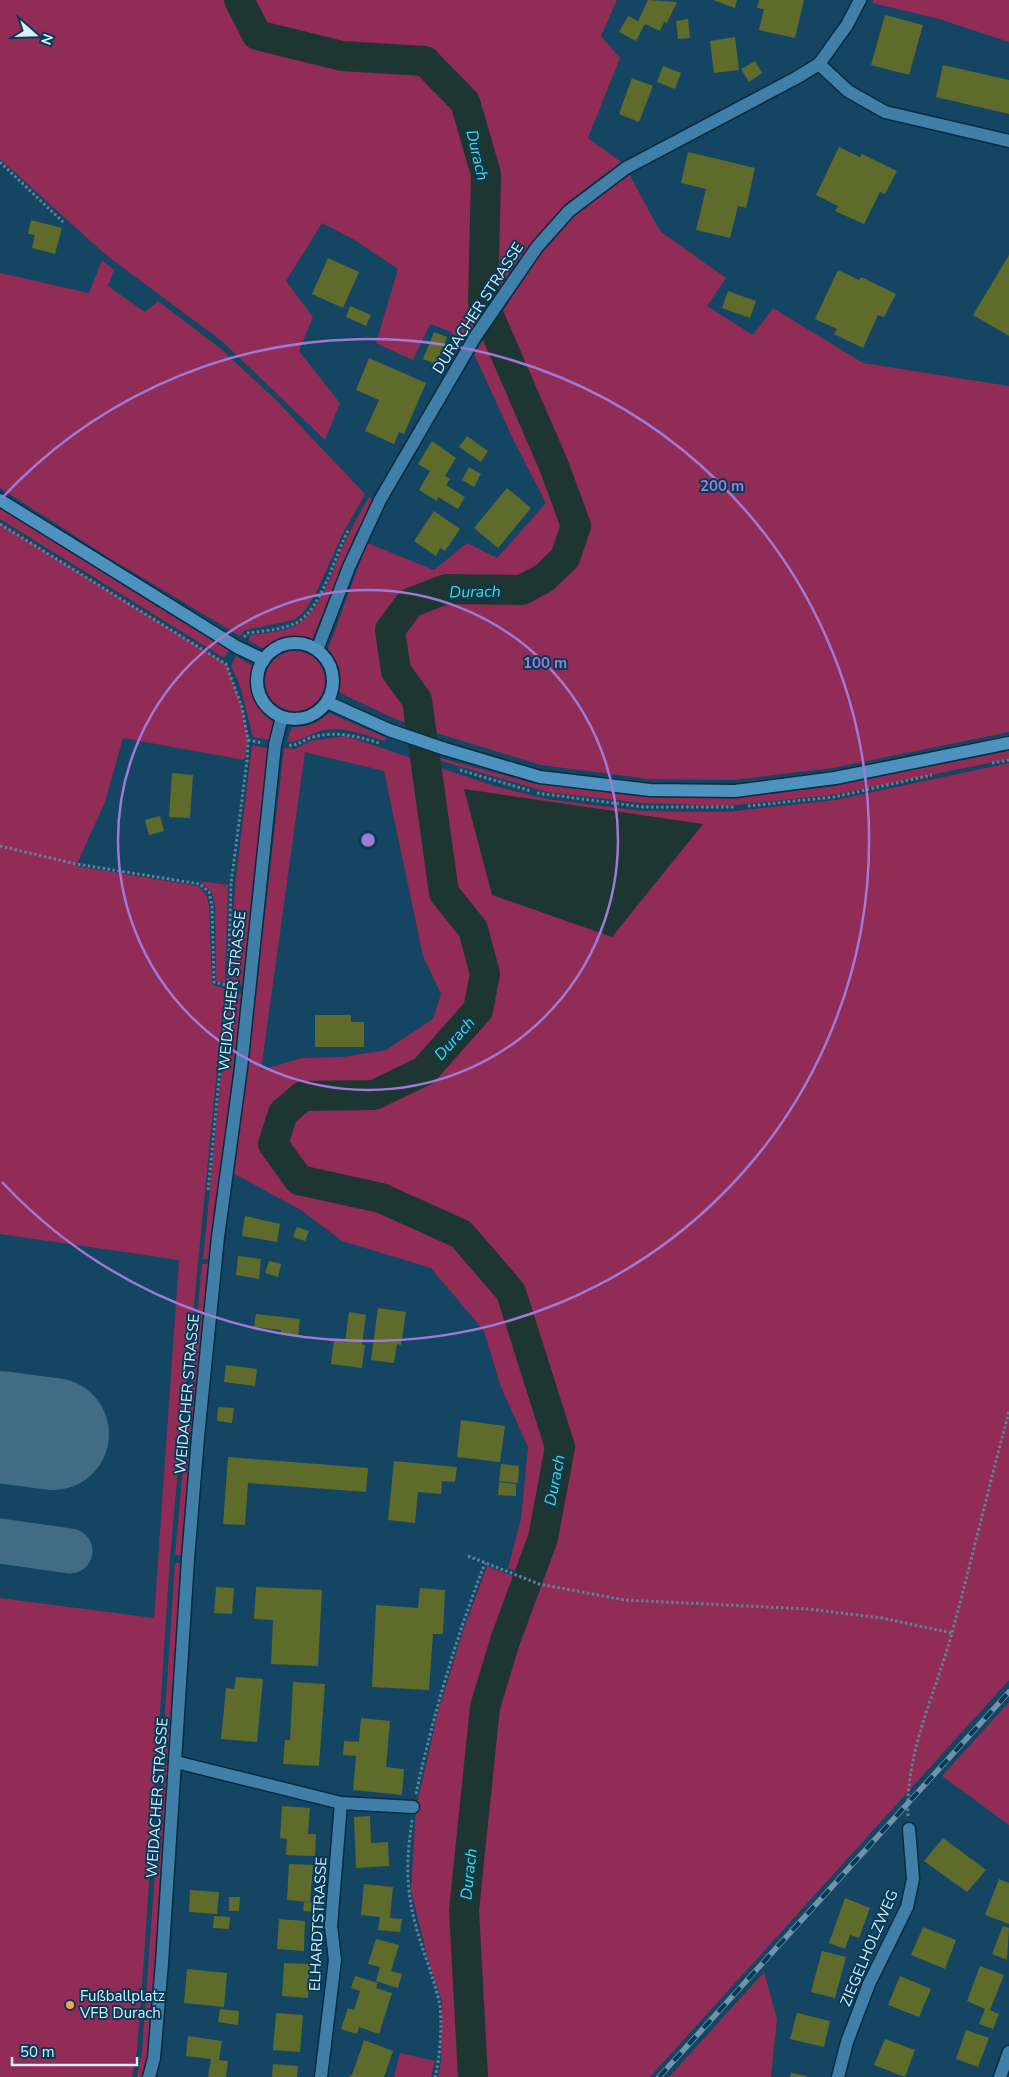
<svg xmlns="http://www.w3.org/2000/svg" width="1009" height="2077" viewBox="0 0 1009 2077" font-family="'Nunito Sans',sans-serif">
  <rect width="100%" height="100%" fill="#144562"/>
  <path fill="#902c55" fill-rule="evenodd" d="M0,0H617L601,36L620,58L588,138L621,162L565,204L514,266L463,343L449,331L430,324L413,360L376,343L398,269L353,239L322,223L286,281L313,317L299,351L340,403L325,440L223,342L106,255L0,159Z
    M874,0H1009V42L939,19L872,3Z
    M628,172L660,231L726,278L707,306L753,335L773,308L863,363L1009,386V732L833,768L733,780L649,779L541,765L423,729L393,718L338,692C342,675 337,663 328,649L367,543L434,570L467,543L497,558L546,503L514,441L474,354L542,252L575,215Z
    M102,260L114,270L108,286L145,312L158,301L220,348L276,400L365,494L342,535L317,591L303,613L294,620L245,630L240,636L111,559L0,488V273L89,293Z
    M369,497L374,501L354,537L312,640C294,634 279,638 264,649L248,640L250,635C264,633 286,632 298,624C325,606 333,566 347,538C353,524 361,511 369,497Z
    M0,508L174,617L230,649L224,658L0,519Z
    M0,524L226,664L242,707L248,740L244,760L123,738L105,802L76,866L198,886L206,894L209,906L212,984L225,989L181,1436L170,1558L144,1958L137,2051L132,2077H0V1598L154,1618L179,1260L0,1234Z
    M265 681a30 30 0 1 1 60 0a30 30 0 1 1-60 0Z
    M236,656L253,666C247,691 253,705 274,720L271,740L253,737L240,686L231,666Z
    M329,713L387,738L384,741C365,735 346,727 325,730C312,732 301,742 287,742L292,727C308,727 317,723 329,713Z
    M346,736L494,786L547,799L642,811L726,812L835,800L1009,763V1680L650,2077H438L441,2062L442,2002L429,1963L411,1891L416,1808L438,1712L463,1631L487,1566L540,1587L542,1581L508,1568L521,1519L528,1447L501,1387L484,1331L431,1268L342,1241L301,1210L231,1172L247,1069L284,748L295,749L310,741ZM305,752L384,771L423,956L441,994L433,1019L386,1050L342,1057L302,1058L261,1070Z
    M252,745L268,748L243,985L230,984L235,885Z
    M1009,750V759L833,795L725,806L642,803L547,792L438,760L440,758L537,784L650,797L735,798L835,786Z
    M200,881L228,885L225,983L216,981L215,906L212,892Z
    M229,993L242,994L211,1260L203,1259Z
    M202,1264H210L184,1556L175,1555Z
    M175,1563H183L170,1759L162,1756Z
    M1009,1702V1825L942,1776Z
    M163,1761L170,1763L157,1961L148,2057L143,2077H137L142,2052Z
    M764,1972L777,2019L771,2077H669Z
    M400,2053L435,2061L431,2077H394Z"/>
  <path fill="#1e3631" d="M464,789L703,824L612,937L492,895Z"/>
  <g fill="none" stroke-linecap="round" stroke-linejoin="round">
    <path stroke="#1e3631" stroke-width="30" d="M239,0L257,35L342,56L425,61L465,102L486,174L483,302L554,466L576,526L565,558L544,578L522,590L446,589L410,603L390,630L396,671L417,700L444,893L473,929L485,974L478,1010L424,1071L374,1095L303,1096L283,1113L273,1144L299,1180L381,1198L461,1234L511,1292L560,1447L543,1538L505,1641L485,1707L464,1910L473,2077"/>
    <path stroke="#426c86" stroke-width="45" d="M0,1541L70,1551"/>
    <path stroke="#426c86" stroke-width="112" d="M0,1427L53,1434"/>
  </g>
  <path fill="#5e6b2b" d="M648,0L677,2L667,23L664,22L660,31L645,24L636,41L619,32L628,16L638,21Z
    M713,0H737L735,8Z
    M759,0H804L795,38L759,30L764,9L757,8Z
    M885,15L923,25L909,75L871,65Z
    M688,19L690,38L678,39L676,21Z
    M735,37L739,70L714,73L710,41Z
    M755,61L762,73L749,82L741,69Z
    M943,65L1009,80V114L936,97Z
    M663,66L681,73L675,89L657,82Z
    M632,78L653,86L639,122L619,114Z
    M839,147L860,157L862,154L897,171L885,194L880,192L864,224L835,211L838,206L816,195Z
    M688,152L755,168L746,208L738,206L730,238L696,230L706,189L681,183Z
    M31,220L62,228L55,254L32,248L35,235L28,234Z
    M1009,255V336L973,315Z
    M328,258L359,272L343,308L312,294Z
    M838,270L859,280L861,277L896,294L884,317L878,315L863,348L834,334L837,329L815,319Z
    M728,291L756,301L750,318L722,308Z
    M350,306L371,315L366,326L346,317Z
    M434,332L447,337L436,364L423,359Z
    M369,358L426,383L404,434L399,432L394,444L365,431L379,400L356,390Z
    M467,436L488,451L481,462L459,447Z
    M432,441L456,458L445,476L450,479L446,485L465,497L458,509L438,497L437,501L419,490L430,471L418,464Z
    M469,467L481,474L474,487L462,480Z
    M507,488L531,508L498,548L474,528Z
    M434,511L460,529L445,551L440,548L436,556L414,541Z
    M172,773L193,775L190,818L169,817Z
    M160,816L164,831L149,835L145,820Z
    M315,1015H351V1022H364V1047H315Z
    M245,1216L280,1224L277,1242L242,1236Z
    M297,1227L309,1231L305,1241L293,1237Z
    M238,1256L261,1259L259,1279L236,1275Z
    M269,1261L281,1264L278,1277L265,1273Z
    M378,1308L406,1312L401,1345L397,1344L394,1363L371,1360Z
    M349,1312L366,1315L362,1344L365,1345L362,1368L331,1364L334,1340L345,1342Z
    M256,1314L300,1319L298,1337L281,1335V1330L254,1327Z
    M226,1365L257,1369L255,1386L224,1382Z
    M218,1407L234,1408L232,1423L217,1421Z
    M461,1420L505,1426L500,1462L457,1457Z
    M228,1457L368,1468L366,1492L248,1483L245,1525L223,1524Z
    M394,1461L457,1467L455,1482L442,1481L441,1494L418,1492L415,1523L388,1520Z
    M501,1464L519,1466L518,1483L499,1481Z
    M499,1482L516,1484V1496L498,1495Z
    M216,1587L234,1588L232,1614L214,1613Z
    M256,1587L322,1590L318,1666L271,1664L273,1620L254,1619Z
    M420,1588L445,1590L443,1634H433L429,1690L372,1687L376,1605L418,1608Z
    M236,1677L263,1679L257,1742L221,1739L226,1688L234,1689Z
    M293,1682L325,1684L319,1766L283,1764L285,1740H290Z
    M361,1718L390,1721L386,1767L404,1769L402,1795L353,1790L356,1756L343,1755L344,1741L359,1742Z
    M282,1806L310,1808L308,1834H316L315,1856L286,1855L287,1839L280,1838Z
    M370,1816L371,1843L388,1842L389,1866L356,1868L354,1817Z
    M943,1838L986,1870L967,1892L924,1861Z
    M289,1864L313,1865L310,1902L287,1900Z
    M999,1879L1009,1883V1924L985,1915Z
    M364,1884L393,1887L390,1918L402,1919L400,1932L378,1930L380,1917L361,1915Z
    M190,1890L219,1892L217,1914L189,1912Z
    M229,1897H240L239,1911H229Z
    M845,1898L870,1908L859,1938L850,1935L845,1949L829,1943Z
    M304,1902L322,1903L321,1912L303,1911Z
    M214,1916L230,1917L229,1929L213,1928Z
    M279,1919L305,1921L304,1951L277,1949Z
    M1003,1926L1009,1928L1007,1960L992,1954Z
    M923,1927L956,1940L945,1969L911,1955Z
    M376,1939L399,1945L391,1971L402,1974L398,1988L376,1981L380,1967L368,1964Z
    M822,1951L846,1957L835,1998L811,1992Z
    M284,1963L310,1964L308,1998L282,1996Z
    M980,1966L1004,1975L990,2010L999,2014L993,2029L979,2024L985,2009L967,2001Z
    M187,1969L227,1973L224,2007L184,2003Z
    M355,1976L378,1983L376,1988L392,1993L379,2034L359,2027L357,2034L341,2029L348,2008L354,2010L360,1991L351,1988Z
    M900,1976L931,1989L919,2017L888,2005Z
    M220,2009L239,2011L238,2025L218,2022Z
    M276,2013L303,2015L300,2052L273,2050Z
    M797,2013L830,2021L824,2047L790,2039Z
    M966,2030L989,2038L978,2067L956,2059Z
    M188,2036L222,2041L219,2060L228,2061L226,2077H208L211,2059L186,2056Z
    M885,2039L915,2050L905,2077L874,2065Z
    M364,2040L393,2051L384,2077H348L352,2075Z
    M273,2064L298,2066L297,2077H272Z
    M791,2073L807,2076L806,2077H790Z"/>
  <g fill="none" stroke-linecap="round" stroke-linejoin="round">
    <g stroke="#082b3f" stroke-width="15">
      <path id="street" d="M819,64L848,91L885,112L1009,141
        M317,650L349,567L380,500L475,337L537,247L569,211L626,168L796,78L819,64L847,25L860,0
        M176,1762L341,1803L413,1807
        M149,2077L154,2058L162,1963L188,1559L198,1437L218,1237L241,1068L275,745L282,717
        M321,2077L335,1960L331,1926L341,1803
        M838,2077L847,2042L869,1984L907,1907L913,1879L909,1829
        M1000,2077L1009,2052"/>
    </g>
    <g stroke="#082b3f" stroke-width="15">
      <path id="secondary" d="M0,500L237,647L264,660
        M257 681a38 38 0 1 1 76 0a38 38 0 1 1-76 0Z
        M327,702L389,730L445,749L540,777L650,790L735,791L835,778L1009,743"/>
    </g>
    <path stroke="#5d829a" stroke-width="3" stroke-dasharray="2.5 2.5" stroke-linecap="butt" d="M0,162L63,222
      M0,524L226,664L242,707L248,740L247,761L231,884L228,987L208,1192
      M244,637L247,633C263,631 281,630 296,623C322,610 335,554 349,529
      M248,740L263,743
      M289,745C297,746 302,741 310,738C334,730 356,736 379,743
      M992,763L1009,760
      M460,770L531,791
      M537,793L643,807H735
      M748,806L834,797L932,775
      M0,846L76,864L200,884L209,892L212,906L214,982L237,988
      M468,1556L539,1584L625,1600L808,1609L882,1618L952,1633
      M416,1794C434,1712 455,1641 485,1563
      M908,1816C905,1753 936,1692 952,1633C972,1559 989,1485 1009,1412
      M412,1820C409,1843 406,1866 409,1889C412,1928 430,1963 439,2001C443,2019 440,2059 435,2077"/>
    <use href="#street" stroke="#407fa7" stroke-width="12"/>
    <use href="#secondary" stroke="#4e93c0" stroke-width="12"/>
    <g stroke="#7193a9" stroke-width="5.5">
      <path id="rail" d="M659,2077L1009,1692"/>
    </g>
    <use href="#rail" stroke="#053b57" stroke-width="4" stroke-dasharray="11" stroke-linecap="butt"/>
  </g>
  <g fill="none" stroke="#a179d7" stroke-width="2.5">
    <circle cx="368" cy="840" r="250"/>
    <path d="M2 498A501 501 0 1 1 2 1182"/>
  </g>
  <circle fill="#fa9f4f" stroke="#053b57" stroke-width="2" cx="70" cy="2005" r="5"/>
  <g text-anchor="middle" stroke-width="4" stroke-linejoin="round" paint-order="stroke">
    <g font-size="15" fill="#daecfa" stroke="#053b57">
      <text transform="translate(478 308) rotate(-57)" y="5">DURACHER STRASSE</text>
      <text transform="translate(232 991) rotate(-84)" y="5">WEIDACHER STRASSE</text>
      <text transform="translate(187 1394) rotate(-85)" y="5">WEIDACHER STRASSE</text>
      <text transform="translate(157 1798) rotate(-86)" y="5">WEIDACHER STRASSE</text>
      <text transform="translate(318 1924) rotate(-87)" y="5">ELHARDTSTRASSE</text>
      <text transform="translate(869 1948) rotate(-67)" y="5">ZIEGELHOLZWEG</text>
    </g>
    <g font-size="15" fill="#daecfa" stroke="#053b57" text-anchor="start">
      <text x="80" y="2001">Fußballplatz<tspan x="80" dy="17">VFB Durach</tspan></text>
    </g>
    <g font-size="16" font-style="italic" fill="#5cd6c0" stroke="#053b57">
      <text transform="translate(478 155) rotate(77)" y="6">Durach</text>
      <text transform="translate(475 591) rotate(-1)" y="6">Durach</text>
      <text transform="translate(454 1038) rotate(-48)" y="6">Durach</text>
      <text transform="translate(554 1480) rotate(-79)" y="6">Durach</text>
      <text transform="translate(468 1874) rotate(-84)" y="6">Durach</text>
    </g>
  </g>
  <circle cx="368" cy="840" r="8" fill="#a179d7" stroke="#053b57" stroke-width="2.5"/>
  <g font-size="15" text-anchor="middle" font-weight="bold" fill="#a179d7" stroke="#053b57" stroke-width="4" stroke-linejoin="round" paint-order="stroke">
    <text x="722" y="491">200 m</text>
    <text x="545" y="668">100 m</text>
  </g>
  <g transform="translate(35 35) rotate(110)" stroke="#053b57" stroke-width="4" paint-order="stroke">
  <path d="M0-4L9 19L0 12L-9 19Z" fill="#daecfa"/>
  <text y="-8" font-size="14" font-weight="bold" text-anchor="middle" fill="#daecfa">N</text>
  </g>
  <path d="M12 2057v8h125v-8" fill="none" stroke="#daecfa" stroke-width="2.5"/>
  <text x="20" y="2057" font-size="15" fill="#daecfa" stroke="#053b57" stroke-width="4" paint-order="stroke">50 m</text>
</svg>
